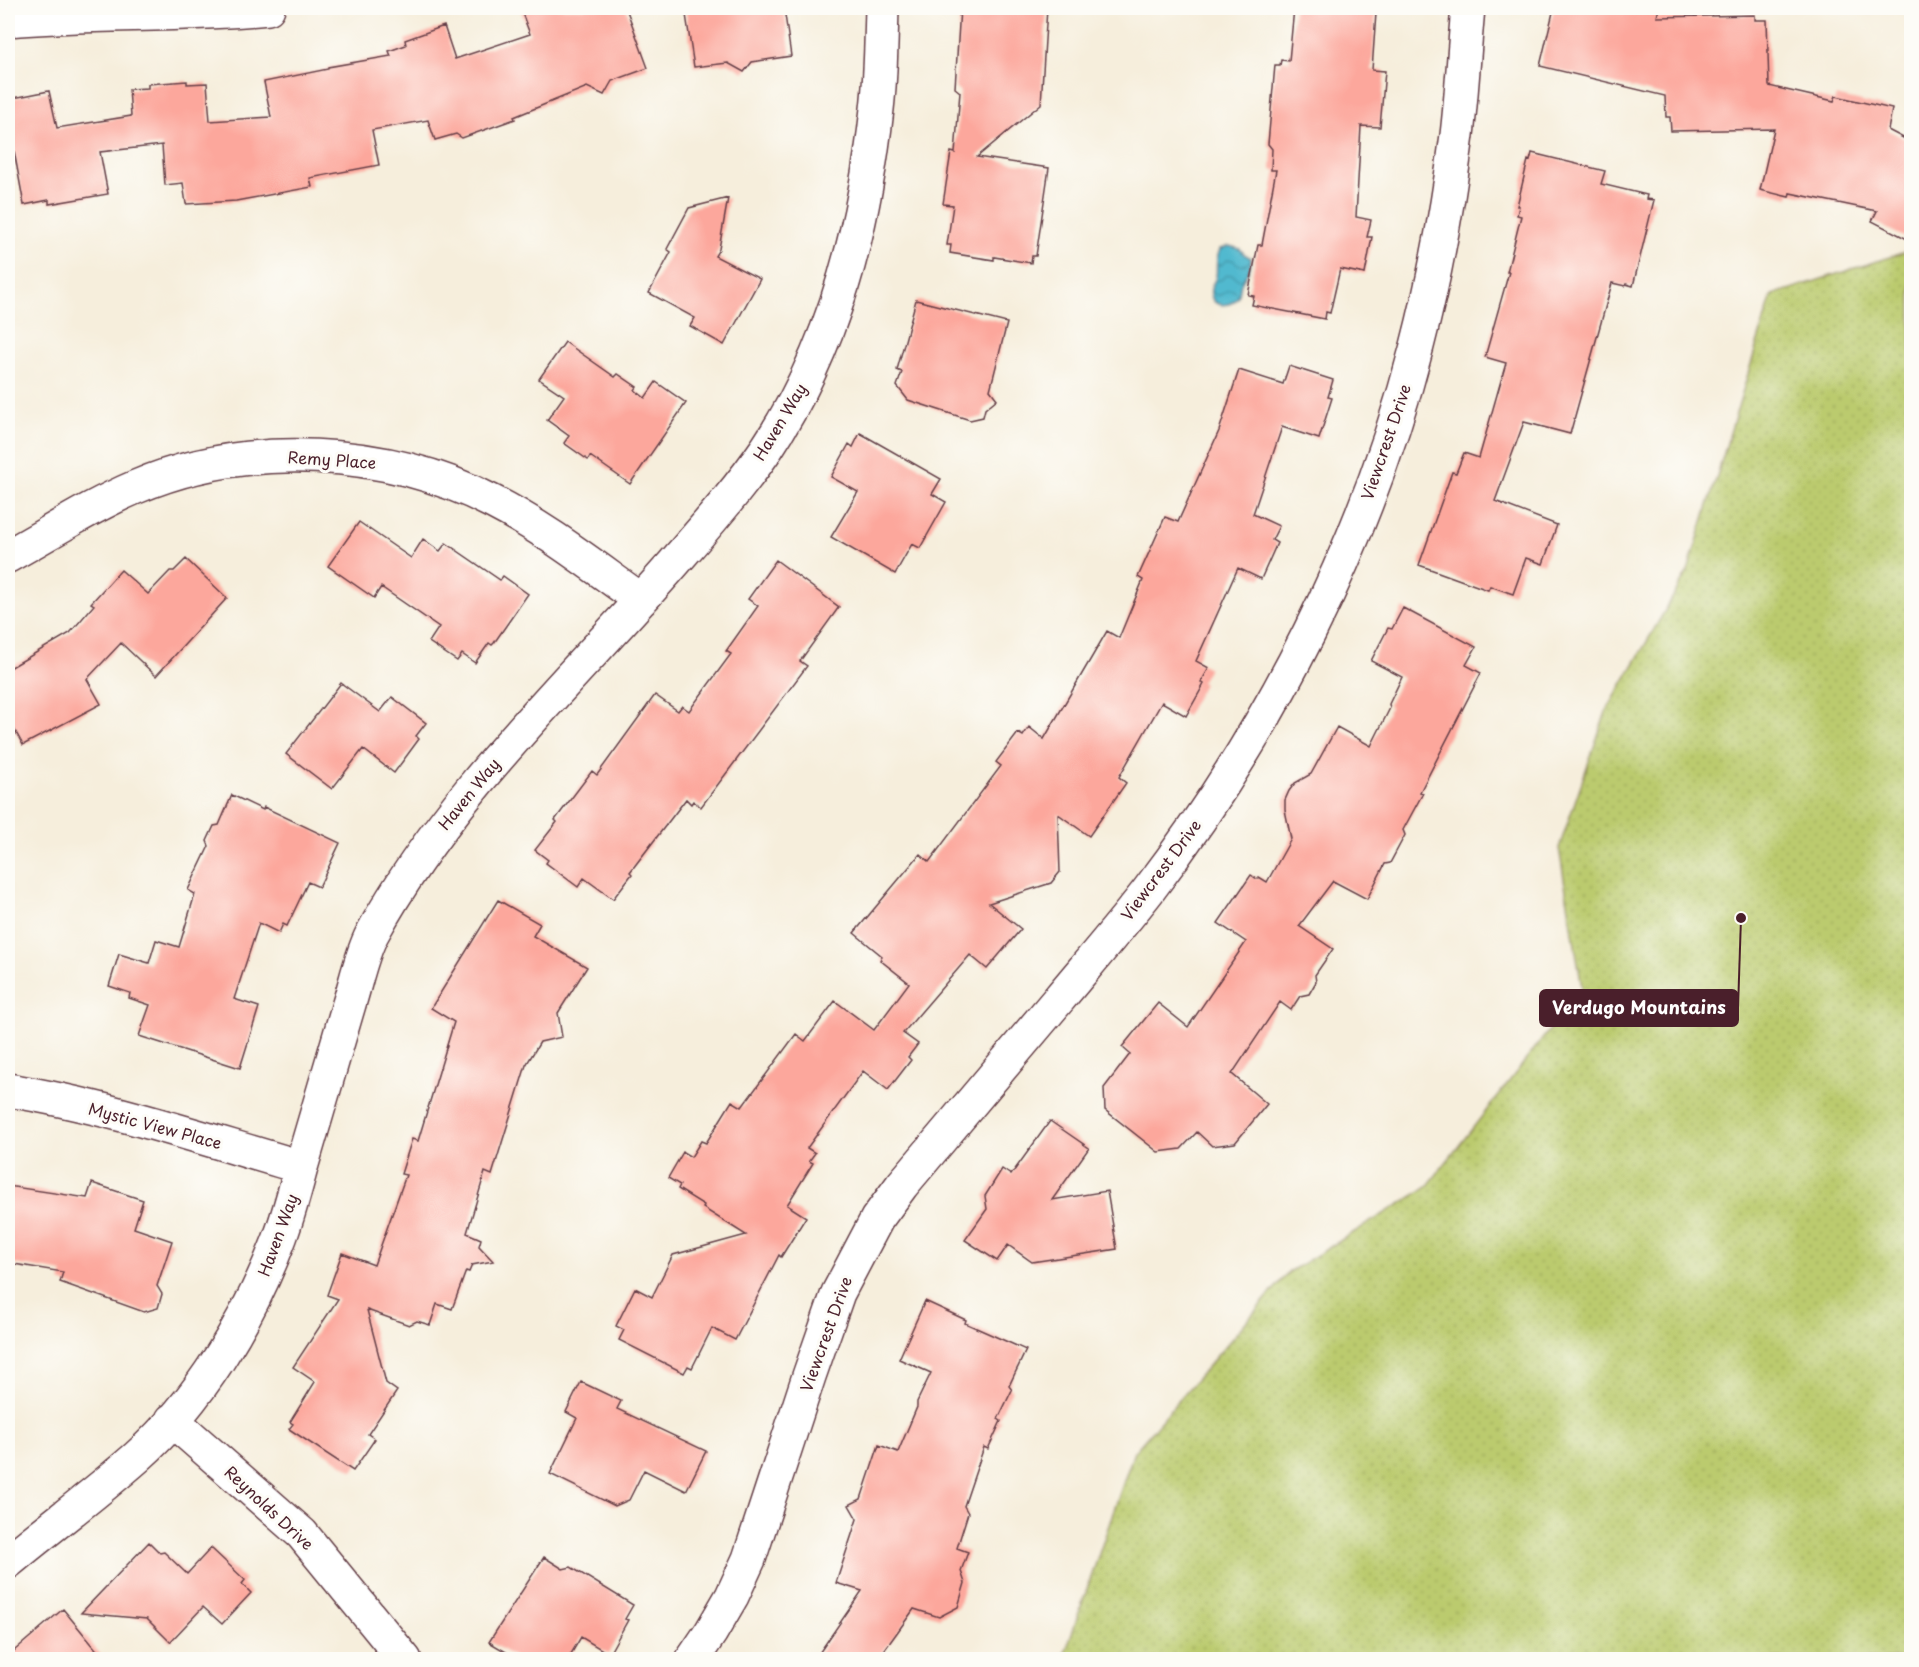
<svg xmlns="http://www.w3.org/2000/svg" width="1919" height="1667" viewBox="0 0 1919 1667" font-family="'Playpen Sans',sans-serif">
  <defs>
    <pattern id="grass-dots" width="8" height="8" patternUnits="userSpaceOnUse" patternTransform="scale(1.5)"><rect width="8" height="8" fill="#bbcb6e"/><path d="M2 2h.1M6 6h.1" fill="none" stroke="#a2ae5f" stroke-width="1.8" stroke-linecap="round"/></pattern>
    <pattern id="water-waves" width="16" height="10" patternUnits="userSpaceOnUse" patternTransform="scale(1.5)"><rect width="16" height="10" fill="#51b9cf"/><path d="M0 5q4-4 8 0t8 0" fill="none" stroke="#4596a8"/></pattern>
  </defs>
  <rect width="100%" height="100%" fill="#fdfcf7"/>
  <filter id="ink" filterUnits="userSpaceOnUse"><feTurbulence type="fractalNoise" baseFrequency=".0167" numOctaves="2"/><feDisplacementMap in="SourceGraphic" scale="12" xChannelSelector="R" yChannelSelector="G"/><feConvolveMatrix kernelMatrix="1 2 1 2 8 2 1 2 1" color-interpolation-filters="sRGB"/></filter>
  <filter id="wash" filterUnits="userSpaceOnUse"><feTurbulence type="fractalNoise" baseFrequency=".008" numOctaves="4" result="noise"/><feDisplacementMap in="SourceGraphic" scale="24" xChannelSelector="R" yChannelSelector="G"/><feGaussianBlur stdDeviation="1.35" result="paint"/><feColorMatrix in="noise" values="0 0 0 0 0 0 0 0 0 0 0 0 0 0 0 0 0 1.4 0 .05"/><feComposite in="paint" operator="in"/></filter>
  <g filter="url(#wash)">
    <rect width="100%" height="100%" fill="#f6eedc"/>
    <path fill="url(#grass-dots)" stroke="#82754c" stroke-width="1.5" d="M1911,250V1659H1063L1134,1452L1289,1272L1426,1188L1582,988L1559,848L1606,712L1688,571L1772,295Z"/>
    <path fill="url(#water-waves)" stroke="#4e6c7d" stroke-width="1.5" d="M1229,246L1240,249L1244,254L1251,258C1252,269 1245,275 1241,284C1239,289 1241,293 1237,298C1230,307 1214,308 1211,295C1209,287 1214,284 1216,277C1218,265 1214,264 1220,249Z"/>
    <g id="blocks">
      <path fill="#fca79c" d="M520,8H626L648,68L612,81L604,95L587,87L514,117L515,119L462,138L456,134L435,140L428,120L372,130L379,165L310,178L312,187L236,201L186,204L183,183L165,185L162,145L100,152L108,194L49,204V200L24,205L13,145L8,146V99L49,91L57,128L131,116L129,89L148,88V84L187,81V84L207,83L210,121L271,117L264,82L328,69V67L391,56L389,51L406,45L405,40L444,26L455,59L530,34Z
        M685,8H784L791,56L752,62L744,72L728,63L694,67Z
        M960,8H1047L1041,104L977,157L1049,168L1036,256H1032L1031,263L994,257V260L950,253L951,245H947L953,205L943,204L951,152L955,153L960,92L955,88Z
        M1294,8H1374L1373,13H1376L1372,70L1385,71L1380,127L1361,126L1356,217L1371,220L1367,237H1372L1365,274L1340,269L1330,313L1326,312L1325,319L1252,305L1254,296L1248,295L1258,245H1262L1276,170H1271L1272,149L1268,144L1275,65H1280L1281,60L1289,61Z
        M1554,8H1659L1657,17L1755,15V20H1767L1769,86L1834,101L1836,96L1892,109L1888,130L1911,142V241L1872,221L1877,211L1790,193L1789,197L1760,190L1774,129L1671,131L1670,117H1666L1665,96L1540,66Z
        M1532,153L1605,171L1601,184L1647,195L1646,199L1654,200L1633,286L1626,284L1625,286L1612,283L1570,434L1524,422L1495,501L1557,525L1543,564L1526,558L1513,594L1490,586L1488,590L1419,565L1452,472L1456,473L1464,453L1479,458L1506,363L1485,357L1509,272H1507L1521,216L1517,215L1519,206H1517L1528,160L1530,161Z
        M728,198L719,249L715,256L760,279L724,345L690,326L695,318L649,293L671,252L667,249L689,208Z
        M916,300L1007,323L990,390L997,399L985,409L983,417L970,420L908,400L897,386L902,372L897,370Z
        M565,342L615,377L618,374L637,387L635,390L645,398L656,382L686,403L630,484L590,456L588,460L564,443L569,436L547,420L564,396L539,379Z
        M1289,366L1333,380L1328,397L1332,398L1319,439L1282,427L1253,514L1279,526L1272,540L1277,543L1261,579L1238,568L1196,661L1209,668L1201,682L1204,684L1186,716L1162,702L1119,777L1126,783L1089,836L1058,814L1060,872L1051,883L989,903L1021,929L987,969L970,955L903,1033L918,1044L908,1057L911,1060L888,1090L863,1071L807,1148L815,1153L809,1161L813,1163L787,1205L806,1217L781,1257L779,1255L735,1340L712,1328L692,1368L688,1366L684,1373L619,1340L624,1330L616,1326L635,1288L652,1297L673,1255L746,1235L703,1208L704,1205L678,1189L680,1185L668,1178L683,1152L691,1157L701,1141L706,1143L732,1101L742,1107L796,1034L805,1041L835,1001L874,1030L909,983L880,960L882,956L854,933L920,854L929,862L1001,766L996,762L1018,733L1023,736L1029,727L1044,739L1107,631L1119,638L1143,580L1138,577L1165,517L1178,522L1219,431L1239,370L1283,384Z
        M860,433L941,479L932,494L946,502L920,548L912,544L895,574L831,537L858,492L831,477L849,444L853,447Z
        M359,522L411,558L423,539L440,551L446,543L500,580L503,576L528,594L494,643L492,645L489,643L475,663L462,654L457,661L429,642L439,627L381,587L374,598L328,566Z
        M186,559L227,598L156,676L121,643L87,679L101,704L23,745L8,718V669L70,633L94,605L91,603L121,570L148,594L170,571H174Z
        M776,560L839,607L800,661L807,666L701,807L693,801L691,804L686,799L630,872L632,874L613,899L584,878L578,887L546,863L548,860L535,850L557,822L555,820L592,771L597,775L655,695L678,711L682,706L689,711L731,654L726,651L758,606L748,599Z
        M1403,608L1476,647L1466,665L1481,673L1420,792L1423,793L1403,830L1405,835L1390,863L1385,864L1367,899L1333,881L1299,926L1333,949L1315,975L1316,982L1309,994L1300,996L1291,1010L1280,1002L1232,1074L1267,1104L1235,1143L1212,1146L1197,1132L1181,1149L1158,1152L1105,1110L1104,1088L1130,1054L1122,1047L1158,1003L1188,1027L1246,942L1218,923L1251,875L1257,879L1259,877L1267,882L1291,839L1285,810V800L1289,791L1295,783L1311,774L1337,727L1371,746L1390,708L1389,704L1402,677L1371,661L1388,628L1392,629Z
        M341,683L380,712L392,697L426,723L416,736L419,739L394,773L363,749L332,789L286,754Z
        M232,795L263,810L264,807L340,843L319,887L308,882L287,926L283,924L279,933L259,923L234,999L259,1007L240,1068L139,1036L150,1005L129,998L130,993L109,986L119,954L149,963L156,940L179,947L195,894L188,890L209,846L207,841L214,826L219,825Z
        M498,900L540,924L533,936L587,967L558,1013L562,1037L540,1042L526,1065L492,1175L485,1172L467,1233L481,1239L479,1246L493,1261L472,1265L469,1272L466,1271L452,1309L437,1304L430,1325L417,1321L409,1325L367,1310L386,1383L397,1391L368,1434L375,1439L353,1471L289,1429L293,1424L290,1422L315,1382L293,1367L338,1299L327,1295L342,1253L374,1265L406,1175L401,1174L412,1139L418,1141L454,1022L431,1008Z
        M1050,1121L1089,1148L1052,1200L1107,1191L1117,1249L1032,1262L1008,1245L997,1261L965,1240L987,1209L985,1196L1002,1169L1011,1175Z
        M92,1183L143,1200L134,1228L172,1241L157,1286L162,1294L158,1308L144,1312L60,1282L63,1272L8,1263V1186L87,1198Z
        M925,1301L966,1320L965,1323L1026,1350L1009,1386L1012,1390L998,1419L1001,1421L988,1449L984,1447L964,1506L968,1513L957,1548L968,1552L961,1571L965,1583L958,1607L939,1617L914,1609L878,1659H815L862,1591L836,1583L857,1519L849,1505L861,1499L879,1445L898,1452L917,1407V1402L931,1373L899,1359Z
        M581,1382L621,1401L617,1409L706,1451L686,1491L644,1470L629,1500L615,1506L550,1474L577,1418L566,1412Z
        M149,1542L160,1553L164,1552L187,1574L211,1548L245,1580L242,1584L251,1593L222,1624L203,1607L170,1642L147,1619L81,1613Z
        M544,1557L563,1569L571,1567L633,1605L625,1619L628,1620L609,1654L581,1637L568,1659H518L489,1642Z
        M63,1609L104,1659H8V1656Z"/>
    </g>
  </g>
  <g filter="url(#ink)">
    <use href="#blocks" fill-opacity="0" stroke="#643e46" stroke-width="1.5"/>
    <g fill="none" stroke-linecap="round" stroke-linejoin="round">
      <g stroke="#643e46" stroke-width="36">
        <path id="street" d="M8,20C94,12 182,17 268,8
          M8,556C50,533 91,506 136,487C245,440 388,447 493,502C546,529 593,566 641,600
          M8,1090C107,1106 204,1139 301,1167
          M172,1420L302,1534L405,1660
          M8,1562C50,1527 95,1494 137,1457C199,1402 248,1320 278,1243C288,1218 295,1190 302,1164C318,1111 333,1057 349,1004C356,982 361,955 372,934C449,793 569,683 674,563C706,526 739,489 767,448C834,347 864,228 877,109C881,75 881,41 882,8
          M692,1660L711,1632L732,1596L749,1559L809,1376L838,1293L877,1219L902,1185C954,1123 1006,1061 1058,1000C1088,964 1119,928 1148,891C1271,730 1366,543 1417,346C1435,277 1448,205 1457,135C1462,93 1464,50 1468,8"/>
      </g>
      <use href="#street" stroke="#fff" stroke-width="33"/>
    </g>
  </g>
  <g text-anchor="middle" stroke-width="6" stroke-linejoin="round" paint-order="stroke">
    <g font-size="16" fill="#4a1f2b" stroke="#fdfcf7">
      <text transform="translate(780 422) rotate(-59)" y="6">Haven Way</text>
      <text transform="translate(1386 442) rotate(-71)" y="6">Viewcrest Drive</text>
      <text transform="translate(332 460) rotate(4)" y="6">Remy Place</text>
      <text transform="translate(469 794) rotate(-51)" y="6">Haven Way</text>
      <text transform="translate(1161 870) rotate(-53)" y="6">Viewcrest Drive</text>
      <text transform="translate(155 1126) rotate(15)" y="6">Mystic View Place</text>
      <text transform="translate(278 1235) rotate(-70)" y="6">Haven Way</text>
      <text transform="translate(826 1334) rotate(-70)" y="6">Viewcrest Drive</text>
      <text transform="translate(269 1508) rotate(43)" y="6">Reynolds Drive</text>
    </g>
  </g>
  <path fill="none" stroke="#4a1f2b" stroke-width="2" d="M1741 918L1738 1008"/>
  <circle fill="#4a1f2b" stroke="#fdfcf7" stroke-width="2" cx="1741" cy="918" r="6"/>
  <rect fill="#4a1f2b" stroke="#4a1f2b" stroke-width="2" x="1540" y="990" width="198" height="36" rx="6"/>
  <g font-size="18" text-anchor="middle" font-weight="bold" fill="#fff">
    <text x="1639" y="1014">Verdugo Mountains</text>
  </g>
  <rect width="1919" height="1667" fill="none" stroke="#fdfcf7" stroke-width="30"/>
</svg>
